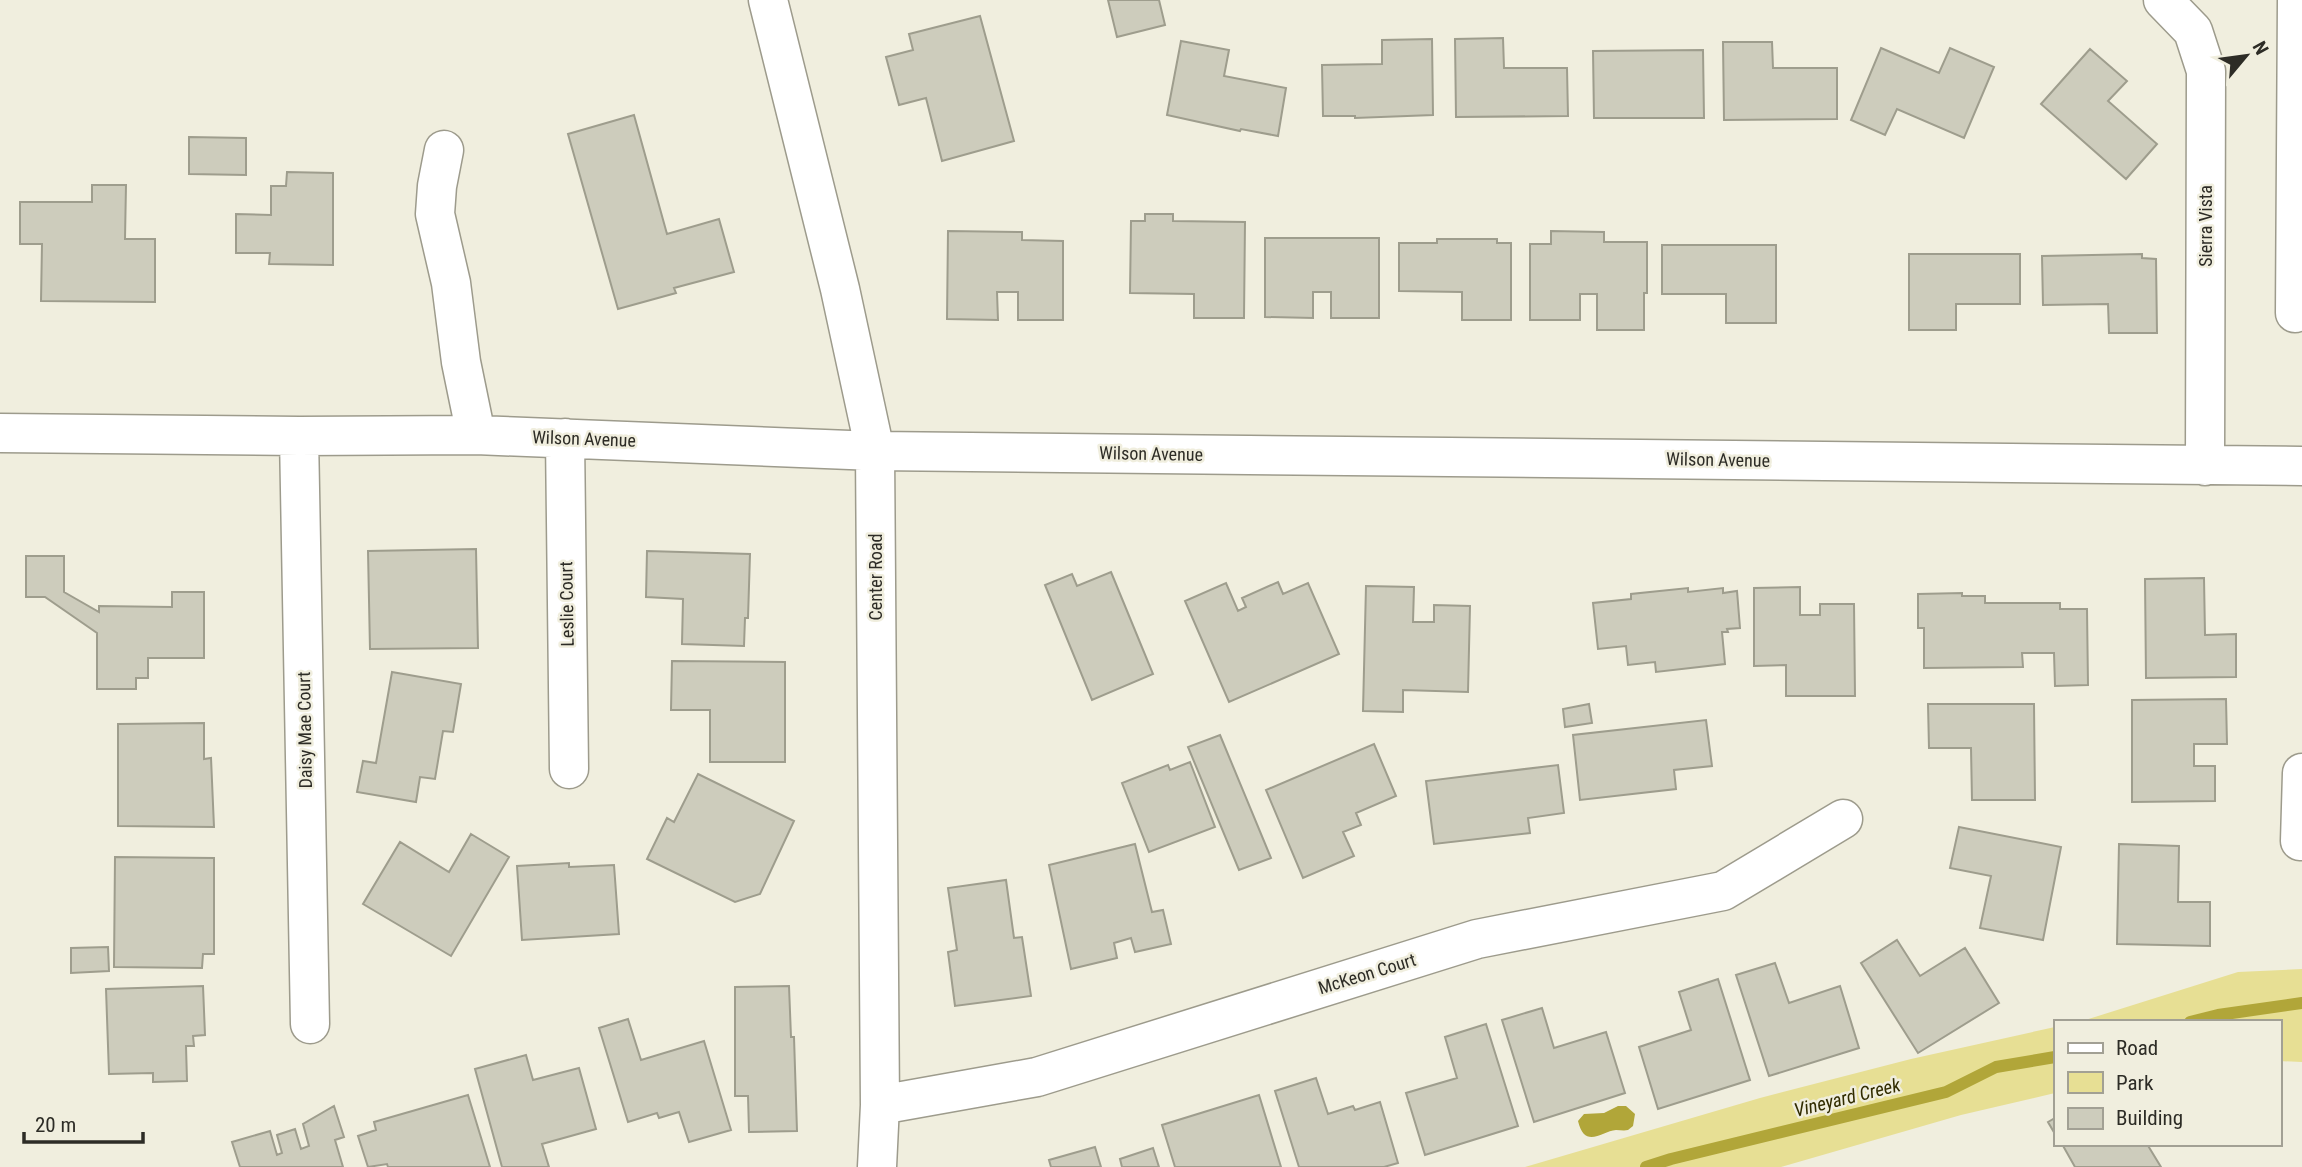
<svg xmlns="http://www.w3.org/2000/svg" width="2302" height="1167" viewBox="0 0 2302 1167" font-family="'Roboto Condensed',sans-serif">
  <rect width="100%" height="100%" fill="#f0eede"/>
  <path fill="#e7df94" d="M2302,969V1062L2279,1061V1022H2079L2238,972Z
    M2055,1027V1093L1961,1115L1781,1167H1525L1760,1098L1911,1059Z"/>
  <path fill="#b1a639" d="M1618,1106H1626L1635,1114L1633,1126L1628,1130C1624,1131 1620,1130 1616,1130C1602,1131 1585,1150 1578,1121L1584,1114L1604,1113Z"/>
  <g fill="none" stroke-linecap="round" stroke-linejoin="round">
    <path stroke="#b1a639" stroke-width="12" d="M2190,1022L2218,1015L2302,1003
      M1646,1167L1671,1159L1946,1092L1996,1067L2055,1057"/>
  </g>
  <path fill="#cdccbc" stroke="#9e9d8d" stroke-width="2" d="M1108,0H1159L1165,25L1117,37Z
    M980,16L1014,141L942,161L926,98L899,105L886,57L913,50L909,34Z
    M1503,38L1504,68H1567L1568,116L1456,117L1455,39Z
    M1432,39L1433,115L1355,118V116H1323L1322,65L1382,64V40Z
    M1181,41L1229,50L1224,76L1286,88L1278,136L1241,129L1240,131L1167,115Z
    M1723,42H1772L1773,68H1837V119L1724,120Z
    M1881,48L1939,73L1950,48L1994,67L1964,138L1897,109L1885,135L1851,120Z
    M2090,49L2127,81L2108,101L2157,144L2126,179L2041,104Z
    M1703,50L1704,118H1594L1593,51Z
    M634,115L667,234L719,219L734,272L674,288L676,293L618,309L568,134Z
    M189,137L246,138V175L189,174Z
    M287,172L333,173V265L269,264L270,253H236V214L271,215V186H286Z
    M92,185H126L125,239H155V302L41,301L42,244H20V202H92Z
    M1145,214H1173V221L1245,222L1244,318H1194V294L1130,293L1131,221H1145Z
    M948,231L1022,232V240L1063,241V320H1018V292H997L998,320L947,319Z
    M1551,231L1604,232V242H1647V293H1644V330H1597V294H1580V320H1530V244H1551Z
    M1265,238H1379V318H1331V292H1313V318L1265,317Z
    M1437,239H1497V243H1511V320H1462V292L1399,291V243H1437Z
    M1662,245H1776V323H1726V294H1662Z
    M1909,254H2020V304H1956V330H1909Z
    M2142,254V258L2156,259L2157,333H2109L2108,304L2043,305L2042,256Z
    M476,549L478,648L370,649L368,551Z
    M647,551L750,554L748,618H745L744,646L682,644L683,599L646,597Z
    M26,556H64V592L99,612V606L172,607V592H204V658H148V678H136V689H97V633L45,597H26Z
    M1111,572L1153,674L1092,700L1045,585L1072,574L1077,586Z
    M2204,578L2205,635L2236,634V677L2146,678L2145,579Z
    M1278,582L1283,594L1308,583L1339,654L1229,702L1185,601L1226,583L1238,611L1246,607L1242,598Z
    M1366,586L1414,587L1413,622H1434V605L1470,606L1468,692L1403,690V712L1363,711Z
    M1800,587V615H1820V604H1854L1855,696H1786V665L1754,666V588Z
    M1688,588V592L1723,588V593L1737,591L1740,628L1727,629L1728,632H1722L1725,664L1656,672L1655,662L1628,665L1626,646L1598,649L1593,603L1631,599V594Z
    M1962,593V596H1985V603H2060V609H2087L2088,685L2055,686L2054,653H2022L2023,667L1924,668V628H1918V594Z
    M672,661L785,662V762H710V710H671Z
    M392,672L461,684L453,732L443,731L435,779L420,777L416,802L357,792L363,761L376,763Z
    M2226,699L2227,744H2194V766H2215V801L2132,802V700Z
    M1589,704L1592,723L1565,727L1563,709Z
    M1928,704H2034L2035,800H1972L1971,748H1929Z
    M1706,720L1712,766L1674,770L1676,789L1580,800L1573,735Z
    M204,723V759L211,758L214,827L118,826V724Z
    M1220,735L1271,858L1239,870L1188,747Z
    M1374,744L1396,796L1356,813L1361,825L1343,832L1354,856L1303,878L1266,790Z
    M1190,762L1215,827L1149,852L1122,783L1168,765L1170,770Z
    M1558,765L1564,813L1528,818L1530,833L1434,844L1426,781Z
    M698,774L794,821L760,894L735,902L647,859L667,818L674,822Z
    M1959,827L2061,847L2043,940L1980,928L1991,876L1950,868Z
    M471,834L509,857L451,956L363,904L400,842L449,872Z
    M1135,844L1152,912L1163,910L1171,944L1135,952L1131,938L1114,943L1117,958L1071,969L1049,865Z
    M2119,844L2179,846L2178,902H2210V946L2117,944Z
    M115,857L214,858V954H203L202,968L114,967Z
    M569,863V867L614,865L619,934L522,940L517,866Z
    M1006,880L1014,938L1022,937L1031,996L955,1006L948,952L957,950L948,888Z
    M1897,940L1920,976L1965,948L1999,1003L1918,1053L1861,963Z
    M108,947L109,971L71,973V948Z
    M1775,963L1789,1003L1840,986L1859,1048L1769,1076L1736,975Z
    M1718,979L1750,1080L1658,1109L1639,1047L1691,1030L1679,992Z
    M203,986L205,1035L193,1036L194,1046H186L187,1081L153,1082V1073L109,1074L106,989Z
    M789,986L791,1037H794L797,1131L749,1132L748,1096H735V987Z
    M1542,1008L1554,1048L1606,1032L1625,1093L1534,1122L1502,1020Z
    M628,1019L641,1060L704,1041L731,1130L689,1142L679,1112L659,1118L657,1113L628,1122L599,1028Z
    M1486,1024L1518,1126L1425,1155L1406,1093L1457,1078L1445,1037Z
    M526,1055L533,1080L579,1068L596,1129L542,1144L549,1167H502L475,1069Z
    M1316,1078L1328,1114L1353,1106L1355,1110L1380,1102L1398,1163L1384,1167H1299L1275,1091Z
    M468,1095L490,1167H388L387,1164L368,1167L358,1136L376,1130L374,1122Z
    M1259,1095L1281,1167H1175L1162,1125Z
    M334,1106L344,1137L335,1140L343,1167H240L232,1142L270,1131L277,1155L282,1153L277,1135L295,1129L301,1149L309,1146L303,1124Z
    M2055,1118V1134L2048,1122Z
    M2062,1144H2147L2161,1167H2075Z
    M1095,1147L1101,1167H1051L1049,1160Z
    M1153,1148L1159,1167H1122L1120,1159Z"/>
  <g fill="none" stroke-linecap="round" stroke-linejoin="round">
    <g stroke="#9d9b8c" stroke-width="41">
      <path id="minor" d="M768,0L840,289L875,451L880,1105L877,1167
        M2163,0L2193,31L2206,71L2205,466
        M444,150L437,186L435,214L451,283L461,362L476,435
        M2295,313L2297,0
        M0,433L299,436L476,435L875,451L2302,466
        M299,436L310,1024
        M565,438L569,769
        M2300,841L2302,773
        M880,1105L1037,1077L1477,939L1723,891L1843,819"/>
    </g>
    <use href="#minor" stroke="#fff" stroke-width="38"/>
  </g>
  <g text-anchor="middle" stroke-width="5" stroke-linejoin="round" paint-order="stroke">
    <g font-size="18" fill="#2d2c26" stroke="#f0eede">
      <text transform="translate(2206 226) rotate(-90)" y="6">Sierra Vista</text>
      <text transform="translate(584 439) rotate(2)" y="6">Wilson Avenue</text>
      <text transform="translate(1151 454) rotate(1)" y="6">Wilson Avenue</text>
      <text transform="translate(1718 460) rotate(1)" y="6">Wilson Avenue</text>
      <text transform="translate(876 577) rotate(-90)" y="6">Center Road</text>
      <text transform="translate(567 604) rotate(-91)" y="6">Leslie Court</text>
      <text transform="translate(305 730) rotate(-91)" y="6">Daisy Mae Court</text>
      <text transform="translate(1367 974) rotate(-17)" y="6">McKeon Court</text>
    </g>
    <g font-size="19" font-style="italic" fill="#312c00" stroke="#f0eede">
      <text transform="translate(1847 1097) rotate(-14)" y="7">Vineyard Creek</text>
    </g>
  </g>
  <rect x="2054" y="1020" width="228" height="126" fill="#f0eede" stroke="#a2a094" stroke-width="2"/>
  <rect x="2068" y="1043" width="35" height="10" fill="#ffffff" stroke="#a2a094" stroke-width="2"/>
  <text x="2116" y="1055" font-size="21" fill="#2d2c26">Road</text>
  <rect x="2068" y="1072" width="35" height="21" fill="#e7df94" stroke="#a2a094" stroke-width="2"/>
  <text x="2116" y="1090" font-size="21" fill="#2d2c26">Park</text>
  <rect x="2068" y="1108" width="35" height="21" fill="#cdccbc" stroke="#a2a094" stroke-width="2"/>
  <text x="2116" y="1125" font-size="21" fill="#2d2c26">Building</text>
  <g transform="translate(2246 56) rotate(61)" stroke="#f0eede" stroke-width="5" paint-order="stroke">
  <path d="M0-5L12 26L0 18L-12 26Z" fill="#2d2c26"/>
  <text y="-10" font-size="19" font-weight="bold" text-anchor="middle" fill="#2d2c26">N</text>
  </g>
  <path d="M24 1132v10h119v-10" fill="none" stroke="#2d2c26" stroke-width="3.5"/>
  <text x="35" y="1132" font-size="21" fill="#2d2c26" stroke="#f0eede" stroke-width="5" paint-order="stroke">20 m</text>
</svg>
